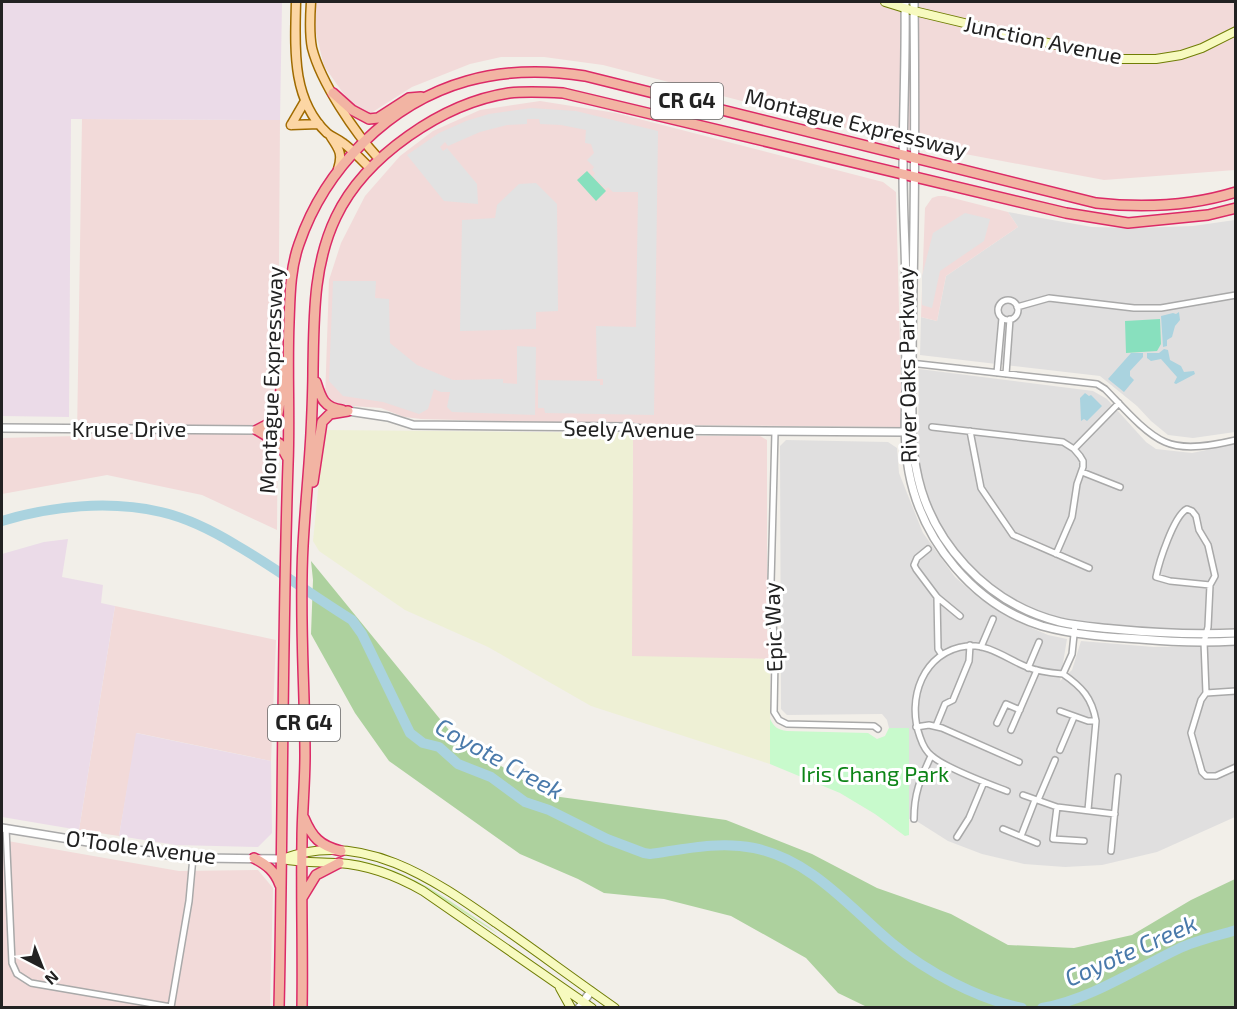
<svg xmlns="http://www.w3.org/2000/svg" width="1237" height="1009" viewBox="0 0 1237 1009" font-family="'Exo 2',sans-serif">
  <rect width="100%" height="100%" fill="#f2efe9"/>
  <path fill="#e0dfdf" d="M1008,212L1092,227L1136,228L1193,226L1235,220V432L1193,438L1168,435L1151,421L1137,406L1100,376L920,355L921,317L937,321L946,276L1018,227Z
    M919,369L1093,391L1107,399L1146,442L1156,449L1192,453L1235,444V628L1175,630L1087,623L1040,613L1002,595L961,557L942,529L931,505L920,468L918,445Z
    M786,440L888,442L897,448L899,473L923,533L955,577L979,598L1011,619L1048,635L1067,639L1060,681L1072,670L1081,641L1154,647L1235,646V817L1157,852L1102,865L1065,867L1024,864L982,854L948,841L918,822V820L909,819V729L889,728L887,720L882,714L787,715L781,709L780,446Z"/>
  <path fill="#f2dad9" d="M315,2H1235V170L1104,180L896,141L603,65L544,57H501L470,64L412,87L371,113L355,110L324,66L315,29Z
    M540,101L616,113L883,182L896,192L902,427L657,425L421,419L404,417L381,408L338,405L325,400L329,280L341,243L365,196L400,156L433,131L480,110Z
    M82,119L280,120L277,530L202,495L107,475L2,494V438L77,436Z
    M938,196H945L1008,212L1018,227L946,276L937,321L921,317L925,208L932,198Z
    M633,436H760L767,440V632L770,659L631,657Z
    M115,606L276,640L271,761L137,733L119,836L79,830Z
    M2,840L179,871L258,870L273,888L270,1007H2Z"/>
  <path fill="#ebdbe8" d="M2,2H282L280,120L71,119L69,417L2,416Z
    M68,539L62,577L103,585L101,603L115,606L79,830L2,817V554L44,542Z
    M136,733L271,761L272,833L258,847L176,845L119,836Z"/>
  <path fill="#eef0d5" d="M324,430L633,433L632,656L770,659V764L591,706L488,647L405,610L319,551L313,541Z"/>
  <path fill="#cdebb0" d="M311,858C370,854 412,875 459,907C472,916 486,924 498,934L421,886L396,873L358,862Z"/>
  <path fill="#add19e" d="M311,561L453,735L546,795L726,820L812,854L877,888L951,914L1008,945L1074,948L1132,935L1191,900L1235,879V1007H867L838,993L806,958L731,916L664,899L604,893L578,879L520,854L389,761L355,713L311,634L313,580Z"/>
  <path fill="#c8facc" d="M770,719C774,727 778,730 787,731L868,733L877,739L885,736L889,728H909V835L905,836L875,814L840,793L770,764Z"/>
  <path fill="#88e0be" d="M587,171L606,191L596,201L577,180Z
    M1160,319L1161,344L1157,351L1126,353L1125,321Z"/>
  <path fill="#e2e2e2" d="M531,108L576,111L658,131L654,415L545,413L544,408H538V380L600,381V385H603V379H597L596,326L636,327L638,192H613L608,187L606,189L593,176L595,173L592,170L594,167L587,160L594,153L591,144L585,143L586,130L561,125L540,124L539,119H527V124L507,125L480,132L448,146L445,142L440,147L443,151L447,148L477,184L478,204L444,201L407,155L439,133L466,121L489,114Z
    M536,183L557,204L558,311L536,312V329L460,331L462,220L495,218L497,205L519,184Z
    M965,213L990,219L984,241L940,271L932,308L922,305V276L933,233Z
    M333,281H376L375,298L389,299L390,343L417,365L453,380L503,379V383L517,384V346L536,347L535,415L452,412L447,407L450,392H441L434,389L428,409L419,414L383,402L343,396L329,381Z"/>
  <path fill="#aad3df" d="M1179,312L1180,320L1175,326L1172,337L1167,340V346L1163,347L1161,316L1173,313L1176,314Z
    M1164,349L1168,350L1170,360L1181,366L1184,372L1194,371L1195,374L1176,384L1174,383L1177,377L1161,359L1151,361L1147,358V353H1159Z
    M1131,353H1143V357L1130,371V376L1134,380L1124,392L1108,379Z
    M1085,393L1089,396L1091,395L1102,406L1087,421L1084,419L1081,421L1080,398Z"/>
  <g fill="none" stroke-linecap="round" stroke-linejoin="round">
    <path stroke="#aad3df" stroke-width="10" d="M2,521C51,506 109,500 161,512C187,518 213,531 236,545C276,568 313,596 352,620L362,634L410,733L423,743L439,747L458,764L491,777L525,802L549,810L607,839L644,853L650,854C685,849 719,841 754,848C812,860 850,908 892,943C927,972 978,999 1022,1008
      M1042,1008C1091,999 1134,970 1178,949C1196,940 1217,936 1236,930"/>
    <g stroke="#a9a9a9" stroke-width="8">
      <path id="minor" d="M998 310a10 10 0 1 1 20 0a10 10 0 1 1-20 0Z
        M1017,307L1049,298L1134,308H1161L1236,295
        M910,363L1097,384L1105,389C1121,405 1144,433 1165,442C1185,451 1215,445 1236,440
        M997,373L1002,318
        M1006,374L1010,319
        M932,427L1063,442L1074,449L1080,456L1083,461V467L1077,484L1072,517L1056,554
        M970,431L981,488L1013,535L1089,568
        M775,432L771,583L775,659L774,712L779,720L787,724L874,726L878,729
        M1074,449L1119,403
        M1082,472L1120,487
        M1187,509L1192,511L1196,516L1199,530L1208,545L1215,576L1210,585L1170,581L1156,577C1159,562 1174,515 1187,509Z
        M928,549L917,558L914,565L916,569L937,597L960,616
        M937,597L938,649L942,655
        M981,647L993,619
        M1028,668L1039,642
        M1063,674C1082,687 1092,698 1096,721L1088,810
        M1063,674L1072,654L1075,625
        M1236,691L1206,693L1201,700L1191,733L1202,772L1206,776H1216L1236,767
        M1206,693L1204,642L1208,627L1210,585
        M1060,711L1088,721H1096
        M997,723L1006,704L1020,710
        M936,726L945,704L953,700L969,661L970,645
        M916,727L929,725L942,728L1019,762
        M1011,730L1037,670
        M1060,750L1074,717
        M1007,791C989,784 945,768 932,756C926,752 922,743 920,737C906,699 923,651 967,646C987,643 1009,660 1027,667C1039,672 1051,673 1063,674
        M1023,795L1057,807L1115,814
        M1038,800L1055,760
        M1057,807L1053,839L1084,841
        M914,819C914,793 920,780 931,756
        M6,828L12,963L17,974L31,983L171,1007L189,901L193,857
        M1003,829L1037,843
        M1021,836L1035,800
        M957,837L969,818L984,782
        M1111,851L1118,777"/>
    </g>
    <g stroke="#a9a9a9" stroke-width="10">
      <path id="tertiary" d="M905,2C906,59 903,116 903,174C903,214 906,255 906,296C905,328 906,359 906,391C905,418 904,445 909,472C922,541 974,605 1042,626C1074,635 1107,637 1140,639C1172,642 1204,643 1236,641
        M914,2C915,97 915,192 913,287C912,322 912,356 912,391C912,417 911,443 916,468C929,541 987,604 1060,622C1077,626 1095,627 1113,629C1154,633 1195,635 1236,633
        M348,411L388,417L413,425L628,427L649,430L907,432
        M2,428L257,430
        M2,828L174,856L203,858L282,859
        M579,1008L591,991"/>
    </g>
    <g stroke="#707d05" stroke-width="10">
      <path id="secondary" d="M885,2L914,11L1115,59H1156L1181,55L1202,48L1236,31
        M282,859C362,829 433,879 496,923C536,951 575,980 615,1008
        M282,859C301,863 319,862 338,863C368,865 397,876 423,891L592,1008
        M560,988L571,1008"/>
    </g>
    <g stroke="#a06b00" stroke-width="11">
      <path id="primary" d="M296,2C295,47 291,99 327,133C332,137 338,139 343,143C353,150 361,160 370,168
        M311,2C310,17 309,33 312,48C321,83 355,133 379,159
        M291,125L305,101
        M291,125L319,124
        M331,137C339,149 343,154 338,169"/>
    </g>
    <g stroke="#dc2a67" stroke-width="12">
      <path id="trunk" d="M333,93L352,110L369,119L378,118L409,98L421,97
        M316,382C321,398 324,408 342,410
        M257,430L276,420C283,404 279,381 284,361
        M257,430L280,444L287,457
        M313,482L322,422L330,414L348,411
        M304,818C312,837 320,846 341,851
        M254,858C267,865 275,871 280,885
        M302,898L316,875L339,863
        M279,1008C283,826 282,645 288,464C290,417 287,369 289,322C290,296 290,269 299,244C325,168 389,103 467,81C506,70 546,70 585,76L1096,203C1142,208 1191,206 1236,192
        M302,1008C303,952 301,897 302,841C302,812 305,784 305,755C305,686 299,616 303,546C305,508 309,471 311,433C312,412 313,391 313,369C314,317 313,265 336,217C365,156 443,103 509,93C527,91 545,92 563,93L1066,213L1128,223L1208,215L1236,208"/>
    </g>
    <use href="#minor" stroke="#fff" stroke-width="5"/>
    <use href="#tertiary" stroke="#fff" stroke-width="7"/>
    <use href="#secondary" stroke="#f7fabf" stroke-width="8"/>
    <use href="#primary" stroke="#fcd6a4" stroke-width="8"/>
    <use href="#trunk" stroke="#f2b4a3" stroke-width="9"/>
  </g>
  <g text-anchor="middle" stroke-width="6" stroke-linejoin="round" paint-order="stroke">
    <g fill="#fff" stroke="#646464" stroke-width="1.5">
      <rect x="651" y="83" width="72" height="36" rx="4.5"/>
      <rect x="268" y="705" width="72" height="36" rx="4.5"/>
    </g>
    <g font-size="21" font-weight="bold" fill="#222">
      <text x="687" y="108">CR G4</text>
      <text x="304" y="730">CR G4</text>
    </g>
    <g font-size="22" fill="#222" stroke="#fff">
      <text transform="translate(1043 40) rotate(12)" y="8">Junction Avenue</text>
      <text transform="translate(856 123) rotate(14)" y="8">Montague Expressway</text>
      <text transform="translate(907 365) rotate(-91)" y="8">River Oaks Parkway</text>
      <text transform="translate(271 380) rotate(-88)" y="8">Montague Expressway</text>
      <text x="129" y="437">Kruse Drive</text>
      <text transform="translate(629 429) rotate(1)" y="8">Seely Avenue</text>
      <text transform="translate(773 627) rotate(-92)" y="8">Epic Way</text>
      <text transform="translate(141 847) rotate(7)" y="8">O’Toole Avenue</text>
    </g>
    <g font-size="22" fill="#0c8416" stroke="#fff">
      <text x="875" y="782">Iris Chang Park</text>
    </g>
    <g font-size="24" font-style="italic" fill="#4a7aab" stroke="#fff">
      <text transform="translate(499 759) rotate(29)" y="8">Coyote Creek</text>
      <text transform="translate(1131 951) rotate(-24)" y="8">Coyote Creek</text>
    </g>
  </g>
  <rect width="1237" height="1009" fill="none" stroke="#222222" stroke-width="6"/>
  <g transform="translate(42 967) rotate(138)" stroke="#ffffff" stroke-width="4.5" paint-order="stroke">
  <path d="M0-4.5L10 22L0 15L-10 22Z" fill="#222222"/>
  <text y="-9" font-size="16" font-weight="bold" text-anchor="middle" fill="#222222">N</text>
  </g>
</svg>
